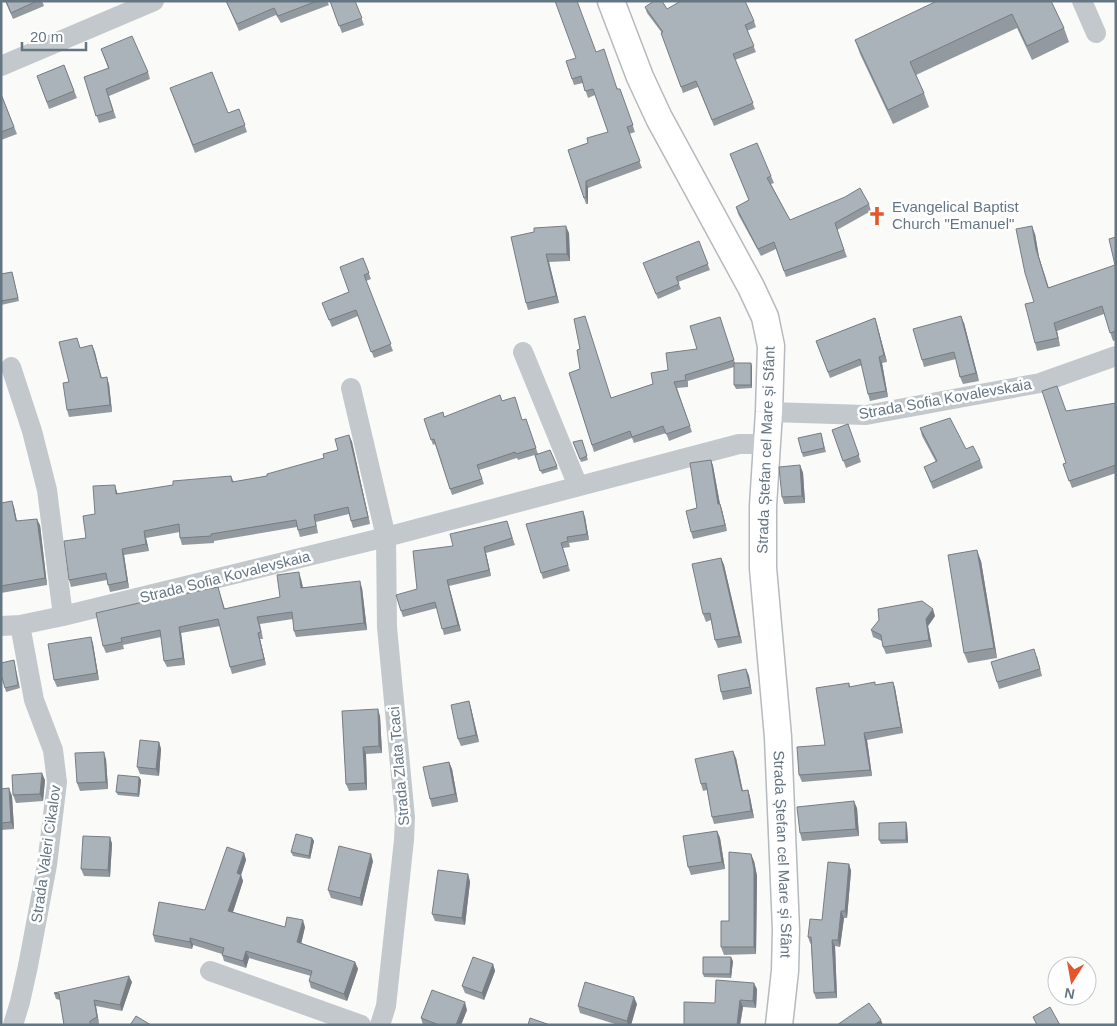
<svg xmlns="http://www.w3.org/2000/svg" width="1117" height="1026" viewBox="0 0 1117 1026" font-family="Arial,sans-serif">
  <rect width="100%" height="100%" fill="#fafaf8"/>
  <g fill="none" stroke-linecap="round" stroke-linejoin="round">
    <g stroke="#b5babe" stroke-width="29">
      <g id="major">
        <path id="s1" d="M611,1L640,77L659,118L751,287L765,317L771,346L769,412L763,506V568L778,737L786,930L785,971L779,1025"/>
      </g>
    </g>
    <path stroke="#c3c8cc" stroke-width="20" d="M1082,1L1096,33
      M1,66L154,1
      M523,352L578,486
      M11,367L32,431L47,490L63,616
      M351,388L386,537L387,627L405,818L404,840L386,1006L380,1025
      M769,412L866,415L1040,383L1116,356
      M1,626L20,625L63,616L386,537L739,444H767
      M210,971L361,1025
      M13,1025L20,1002L28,966L47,865L57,782L53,750L34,700L20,625"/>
    <use href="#major" stroke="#fff" stroke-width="26"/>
  </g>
  <path fill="#929a9f" d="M5,1H42L44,6L13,19Z
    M226,1H327L329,5L281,23L276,15L239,31Z
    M330,1H355L364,25L342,33Z
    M1051,1L1064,28L1069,42L1032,60L1017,28L916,75L924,93L929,107L893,124L860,54L855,40Z
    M645,7L667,9L754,21L756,27L747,31L756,52L735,60L755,109L714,126L698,87L683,93L662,33L647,13Z
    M101,49L148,72L150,79L109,96L116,118L99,123L84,77L108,68Z
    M596,52L618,89H620L635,132L629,134L642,168L588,188V204H586L568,150L588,143L608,132L595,95L588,98L583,83L574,85L572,79Z
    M64,65L77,98L49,109L37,76Z
    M170,88L228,113L239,109L247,132L195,153Z
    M1,94L17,134L1,140Z
    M730,154L771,176L774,183L771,184L790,220L869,204L871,211L837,230L847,257L786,277L776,249L761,256L738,214L736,207L749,200Z
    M569,233L570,261L549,262L559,303L528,310L526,303L511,237Z
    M1035,234L1039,257L1049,288L1115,265L1116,237V340L1113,341L1104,314L1057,331L1060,346L1037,351L1035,343L1034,302Z
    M699,241L710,270L678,282L681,289L658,299L643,263Z
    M363,258L371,279L366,281L393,351L374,358L358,316L332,327L322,303L349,292Z
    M12,272L19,301L1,305V274Z
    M720,317L735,363H751L752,367V388L736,389L734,385V367L688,381V387L677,388L692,432L669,441L666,433L634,443L632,438L594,452L569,373L612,398L653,384L668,370L697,349Z
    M875,318L887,362L882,363L888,397L870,401L868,394L862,365L830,378L816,341Z
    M964,323L979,381L963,384L960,377L956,359L924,367L922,360Z
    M92,345L102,378L109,384L112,412L69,417L67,410L69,382L81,348Z
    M502,401L522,420L526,419L538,454L518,460L517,458L479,470L484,484L452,495L435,444L433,445L424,419L444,417Z
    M1116,403V473L1072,488L1063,464L1066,463V411Z
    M848,424L861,462L846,468L832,430Z
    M920,428L966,449L980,460L983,468L933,489L924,467L936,462L922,436Z
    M821,433L826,452L803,457L802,453Z
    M349,435L352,442L370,524L353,528L349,514L316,522L318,533L300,537L297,527L214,541V543L182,545L180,538V532L146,538L149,551L124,555L129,588L110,592L107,580L71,587L69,580L95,514L117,492L118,494L231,476L234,482L267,476L324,458L338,450Z
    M582,440L588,460L581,462L573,442Z
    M550,450L558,469L542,474L535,455Z
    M711,460L713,466L720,504L722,510L727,531L693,539L691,532Z
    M800,465L803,473L805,503L784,504L782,497Z
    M1,503L14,507L17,521L40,525L47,585L1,593Z
    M585,517L589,540L569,543L570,547L563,548L570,571L543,579L526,524Z
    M507,521L515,545L486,553L491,576L449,586L461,631L444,635L437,608L403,617L401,611L417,589L453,546Z
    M721,558L724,565L742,643L718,648L715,640L711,620L706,622L703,614Z
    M981,561L997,658L968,663L964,653Z
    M301,579L303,587L362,588L367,630L296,637L294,631L293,619L260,624L263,639H260L266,665L232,674L230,667L220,626L181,633L185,665L167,667L164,661L161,637L123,645L124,649L106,653L103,646L218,587L225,609L280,597Z
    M935,616L928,626L932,647L886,654L883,647L882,641L873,637L871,630Z
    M91,637L93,644L99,680L57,687L54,680Z
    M1037,656L1042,676L999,689L997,682Z
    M14,660L20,688L6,692L5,688Z
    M746,669L749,676L752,694L723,700L721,692Z
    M893,682L895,688L903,733L867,740L872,776L802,782L799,775L825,745L849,683L850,687L876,685Z
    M469,701L471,708L479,742L461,746L458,739Z
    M342,711L380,716L382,753L366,754L367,790L349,791L346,784Z
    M159,742L161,749L159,776L140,774L137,767Z
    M736,758L743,791L748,790L750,797L754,818L714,824L712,817L707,790L703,791L701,784Z
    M106,759L108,789L80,791L77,783Z
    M449,762L452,769L458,802L432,807L430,799Z
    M139,777L141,780L139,797L118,795L116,792Z
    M45,780L43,801L16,803L13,795Z
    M1,789L12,796L14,829L1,830Z
    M857,808L859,836L802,841L800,833Z
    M906,822L907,826L908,843L881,844L879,840Z
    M717,831L720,838L725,869L691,875L688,867Z
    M110,837L112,844L110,877L84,876L81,869Z
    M312,838L314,841L310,859L293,856L291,852Z
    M244,853L246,860L241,875L243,881L233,912L285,927H305L301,943L355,962L358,969L347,1001L311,988L309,981L311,976L249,958L246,968L224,961L222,954L193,945L192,949L155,942L153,935L205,910Z
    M373,861L362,906L331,898L328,890Z
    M754,861L757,876L756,954L724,955L721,947L729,921Z
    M849,864L851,871L847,918H844L840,947L835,946L837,998L816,999L814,993L811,944L810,943L808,937L822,920Z
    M468,874L470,882L465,925L435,921L432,914Z
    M733,961L731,978L704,977L703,974Z
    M493,964L495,971L484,1000L465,993L462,986Z
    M132,982L122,1011L96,1006L99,1024L97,1025H64L60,1000L56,999L54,993Z
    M757,989L756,1008L743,1007L740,1025H684L715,1003Z
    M637,1004L631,1025H618L580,1013L578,1006Z
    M467,1010L461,1025H423L421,1018Z"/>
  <path fill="#777d82" d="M586,181L588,188V204L586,197Z
    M566,226L569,233L570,261L567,254Z
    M1032,226L1035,234L1039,257L1051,296L1036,249Z
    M546,254L549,262L559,303L556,296Z
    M961,316L964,323L979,381L976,373Z
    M875,318L877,324L887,362L884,355Z
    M1054,323L1057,331L1060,346L1058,338Z
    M92,345L95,352L103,385L101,378Z
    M879,357L882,363L888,397L886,391Z
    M751,363L752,367V388L751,385Z
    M107,377L109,384L112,412L110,405Z
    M349,435L352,442L370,524L368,517Z
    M711,460L713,466L721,510L718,504Z
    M800,465L803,473L805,503L802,496Z
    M115,485L117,492L118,501L116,494Z
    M12,501L14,507L18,527L16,521Z
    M720,504L722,510L727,531L725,525Z
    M583,511L585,517L589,540L587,534Z
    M37,519L40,525L47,585L45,578Z
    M144,531L146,538L149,551L146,544Z
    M484,547L486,553L491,576L489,570Z
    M122,549L124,555L129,588L127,581Z
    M977,550L981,561L997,658L994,648Z
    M721,558L724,565L742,643L739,636Z
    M299,572L301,579L304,594L301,588Z
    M447,580L449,586L461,631L458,625Z
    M360,581L362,588L367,630L364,623Z
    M933,609L935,616L928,626L932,647L929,640L926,619Z
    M179,627L181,633L185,665L183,658Z
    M258,633L260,639L266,665L264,659Z
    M91,637L93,644L99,680L97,673Z
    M746,669L749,676L752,694L750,687Z
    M893,682L895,688L903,733L901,727Z
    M469,701L471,708L479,742L476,735Z
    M378,709L380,716L382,753L379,746Z
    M864,733L867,740L872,776L870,770Z
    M159,742L161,749L159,776L156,769Z
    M363,747L366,754L367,790L365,783Z
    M733,751L736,758L744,798L742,791Z
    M104,752L106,759L108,789L106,782Z
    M449,762L452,769L458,802L455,794Z
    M42,773L45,780L43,801L40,794Z
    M139,777L141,780L139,797L138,794Z
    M9,788L12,796L14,829L11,822Z
    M748,790L750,797L754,818L751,811Z
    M854,801L857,808L859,836L856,829Z
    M906,822L907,826L908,843L906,840Z
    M717,831L720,838L725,869L722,862Z
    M110,837L112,844L110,877L108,870Z
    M312,838L314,841L310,859L309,856Z
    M244,853L246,860L241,875L243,881L231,918L228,911L237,873Z
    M371,854L373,861L362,906L360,898Z
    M751,854L754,861L757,876L756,954L754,947Z
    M849,864L851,871L847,918L845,911Z
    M468,874L470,882L465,925L462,918Z
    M841,911L844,918L840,947L838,940Z
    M303,920L305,927L300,949L297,942Z
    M190,938L193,945L192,949L190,942Z
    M832,940L835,946L837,998L835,992Z
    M246,951L249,958L246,968L243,961Z
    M731,957L733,961L731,978L730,974Z
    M355,962L358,969L347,1001L344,994Z
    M493,964L495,971L484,1000L482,993Z
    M129,976L132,982L122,1011L120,1005Z
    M754,983L757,989L756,1008L753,1001Z
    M634,997L637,1004L631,1025H628L627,1021Z
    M94,1000L96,1006L99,1024L97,1017Z
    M740,1000L743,1007L740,1025H737Z
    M465,1002L467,1010L461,1025H456Z
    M881,1020L883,1025H874Z"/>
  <path fill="#aab3b9" stroke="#777d82" d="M6,1H37L11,13Z
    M226,1H317L278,16L274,8L237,24Z
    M330,1H355L362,18L339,26Z
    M555,1H577L596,52L604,49L617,89H620L633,125L627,127L640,161L586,181V197L584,198L568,150L588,143L587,138L608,132L593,89L585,91L581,76L572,79L566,61L576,58Z
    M654,1H662L667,9L681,1H745L754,21L745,25L754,46L733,54L753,103L712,120L696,81L681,87L661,33L663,32L645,7Z
    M937,1H1051L1064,28L1027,46L1012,14L910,62L924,93L888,110L855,40Z
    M132,36L148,72L106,89L113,111L96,116L84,77L109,68L101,49Z
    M64,65L74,91L47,102L37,76Z
    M212,72L228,113L239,109L245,125L193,145L170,88Z
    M1,94L14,127L1,132Z
    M757,143L771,176L767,178L790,220L845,197L860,188L869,204L835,223L844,250L784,271L774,242L758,249L736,207L749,200L730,154Z
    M566,226L567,254H546L556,296L526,303L511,237L534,232V228Z
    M1032,226L1036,249L1048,288L1115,265L1109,239L1116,237V331L1110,333L1102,306L1054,323L1058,338L1035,343L1025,304L1034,302L1025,273L1016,229Z
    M699,241L708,264L676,277L679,284L656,294L643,263Z
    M363,258L369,273L364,275L391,344L371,352L356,310L329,320L322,303L349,292L340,267Z
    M12,272L18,298L1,301V274Z
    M585,316L611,398L653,384L651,373L668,370L666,353L697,349L690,326L720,317L734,360L685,375L686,380L674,382L690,426L666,434L663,426L632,437L630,431L592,445L569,373L580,369L577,350L580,349L574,319Z
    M961,316L976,373L960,377L954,352L922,360L913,329Z
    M875,318L884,355L879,357L886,391L868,394L860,359L828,372L816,341Z
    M77,338L80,348L92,345L101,378L107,377L110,405L67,410L63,383L69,382L59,342Z
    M734,363H751V385H734Z
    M1057,386L1066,411L1116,403V465L1069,481L1063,464L1066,463L1042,391Z
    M500,395L502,401L515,397L522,420L526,419L536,448L516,454L515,452L477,465L482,479L450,489L434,439L431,440L424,419L443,412L444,417Z
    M950,418L966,449L973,446L980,460L931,482L924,467L937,461L920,428Z
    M848,424L859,455L843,461L832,430Z
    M821,433L824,448L802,453L798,438Z
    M349,435L368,517L351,521L348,507L314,515L316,526L298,530L296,520L211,534V536L180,538L179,524L144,531L146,544L122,549L127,581L108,585L106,573L69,580L64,541L86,538L83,516L95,514L93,486L115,485L116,494L173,485V481L231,476L232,482L267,476V474L324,458L323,454L338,450L335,439Z
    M582,440L587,456L580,459L573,442Z
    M550,450L557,466L540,471L535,455Z
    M711,460L718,504H720L725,525L691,532L686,511L697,508L690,463Z
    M800,465L802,496L782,497L779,467Z
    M12,501L16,521L37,519L45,578L1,586V503Z
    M583,511L587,534L567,537L568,541L561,543L568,565L541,573L526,524Z
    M507,521L512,538L484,547L489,570L447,580L458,625L442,629L435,602L401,611L396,595L417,589L413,551L453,546L450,534Z
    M977,550L994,648L964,653L948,555Z
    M721,558L739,636L715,640L710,613L703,614L692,564Z
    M299,572L301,588L360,581L364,623L294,631L292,612L257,617L261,632L258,633L264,659L230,667L218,619L179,627L183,658L164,661L160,630L121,638L122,642L103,646L96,613L139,603L218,587L224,609L280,597L277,575Z
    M922,601L933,609L926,619L929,640L883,647L881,635L871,630L879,620L878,609Z
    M91,637L97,673L54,680L48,644Z
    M1034,649L1040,669L997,682L991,662Z
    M14,660L18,685L5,688L1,674V663Z
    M746,669L750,687L721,692L718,675Z
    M875,682V685L893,682L901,727L864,733L870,770L799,775L797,747L825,745L816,688L849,683V687Z
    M469,701L476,735L458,739L451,705Z
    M378,709L379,746L363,747L365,783L346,784L342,711Z
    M140,740L159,742L156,769L137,767Z
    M733,751L742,791L748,790L751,811L712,817L706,783L701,784L695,759Z
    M104,752L106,782L77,783L75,753Z
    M449,762L455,794L430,799L423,767Z
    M42,773L40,794L13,795L12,775Z
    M118,775L139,777L138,794L116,792Z
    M9,788L11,822L1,823V789Z
    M854,801L856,829L800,833L797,807Z
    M906,822V840H879V823Z
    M717,831L722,862L688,867L683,836Z
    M296,834L312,838L309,856L291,852Z
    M83,836L110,837L108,870L81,869Z
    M339,846L371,854L360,898L328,890Z
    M227,847L244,853L237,873L241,875L228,911L285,927L287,917L303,920L297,942L355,962L344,994L309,981L312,971L246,951L243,961L222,955L224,948L190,938V942L153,935L159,902L205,910Z
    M729,852L751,854L754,869V947H721V921H729Z
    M828,862L849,864L845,911H841L838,940H832L835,992L814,993L811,937H808L810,919L822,920Z
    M438,870L468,874L462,918L432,914Z
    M473,957L493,964L482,993L462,986Z
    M703,957H731L730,974H703Z
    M129,976L120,1005L94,1000L97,1017L90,1021V1025H64L59,994L54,993Z
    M716,980L754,983L753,1001L740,1000L737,1025H684V1002L715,1003Z
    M585,982L634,997L627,1021L578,1006Z
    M432,990L465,1002L456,1025H439L421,1018Z
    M869,1003L881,1020L874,1025H837Z
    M1050,1007L1060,1025H1037L1033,1017Z
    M136,1016L151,1025H130Z
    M530,1018L550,1025H528Z"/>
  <defs>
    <g id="church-bare" transform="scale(1.5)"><path d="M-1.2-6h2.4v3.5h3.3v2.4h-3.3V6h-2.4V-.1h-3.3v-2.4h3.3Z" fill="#e4572e" stroke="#fff" stroke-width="2.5" paint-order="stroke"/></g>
  </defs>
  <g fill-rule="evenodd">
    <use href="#church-bare" x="877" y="216"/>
  </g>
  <g text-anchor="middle" stroke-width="5" stroke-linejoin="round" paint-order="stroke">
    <g font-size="15" fill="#657683" stroke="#fff" text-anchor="start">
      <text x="892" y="212">Evangelical Baptist<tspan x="892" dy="17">Church "Emanuel"</tspan></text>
    </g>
    <g font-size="15" fill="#657683" stroke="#fff">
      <text transform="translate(945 399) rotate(-10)" y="5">Strada Sofia Kovalevskaia</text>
      <text transform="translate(766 450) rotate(-88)" y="5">Strada Ștefan cel Mare și Sfânt</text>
      <text transform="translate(225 577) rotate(-14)" y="5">Strada Sofia Kovalevskaia</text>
      <text transform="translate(399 766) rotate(-95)" y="5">Strada Zlata Tcaci</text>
      <text transform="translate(46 854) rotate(-82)" y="5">Strada Valeri Cikalov</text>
      <text dy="5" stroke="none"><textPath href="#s1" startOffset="891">Strada Ștefan cel Mare și Sfânt</textPath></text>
    </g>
  </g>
  <rect width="1117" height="1026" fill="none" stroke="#657683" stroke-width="5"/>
  <g transform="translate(1072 981) rotate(191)"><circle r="24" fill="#ffffff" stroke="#c1c8cd"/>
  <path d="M0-4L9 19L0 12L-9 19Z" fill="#e4572e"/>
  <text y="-8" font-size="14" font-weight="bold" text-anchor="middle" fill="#657683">N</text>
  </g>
  <path d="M22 42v8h64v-8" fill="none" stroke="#657683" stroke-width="2.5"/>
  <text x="30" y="42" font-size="15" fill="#657683" stroke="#ffffff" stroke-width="4" paint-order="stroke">20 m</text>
</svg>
